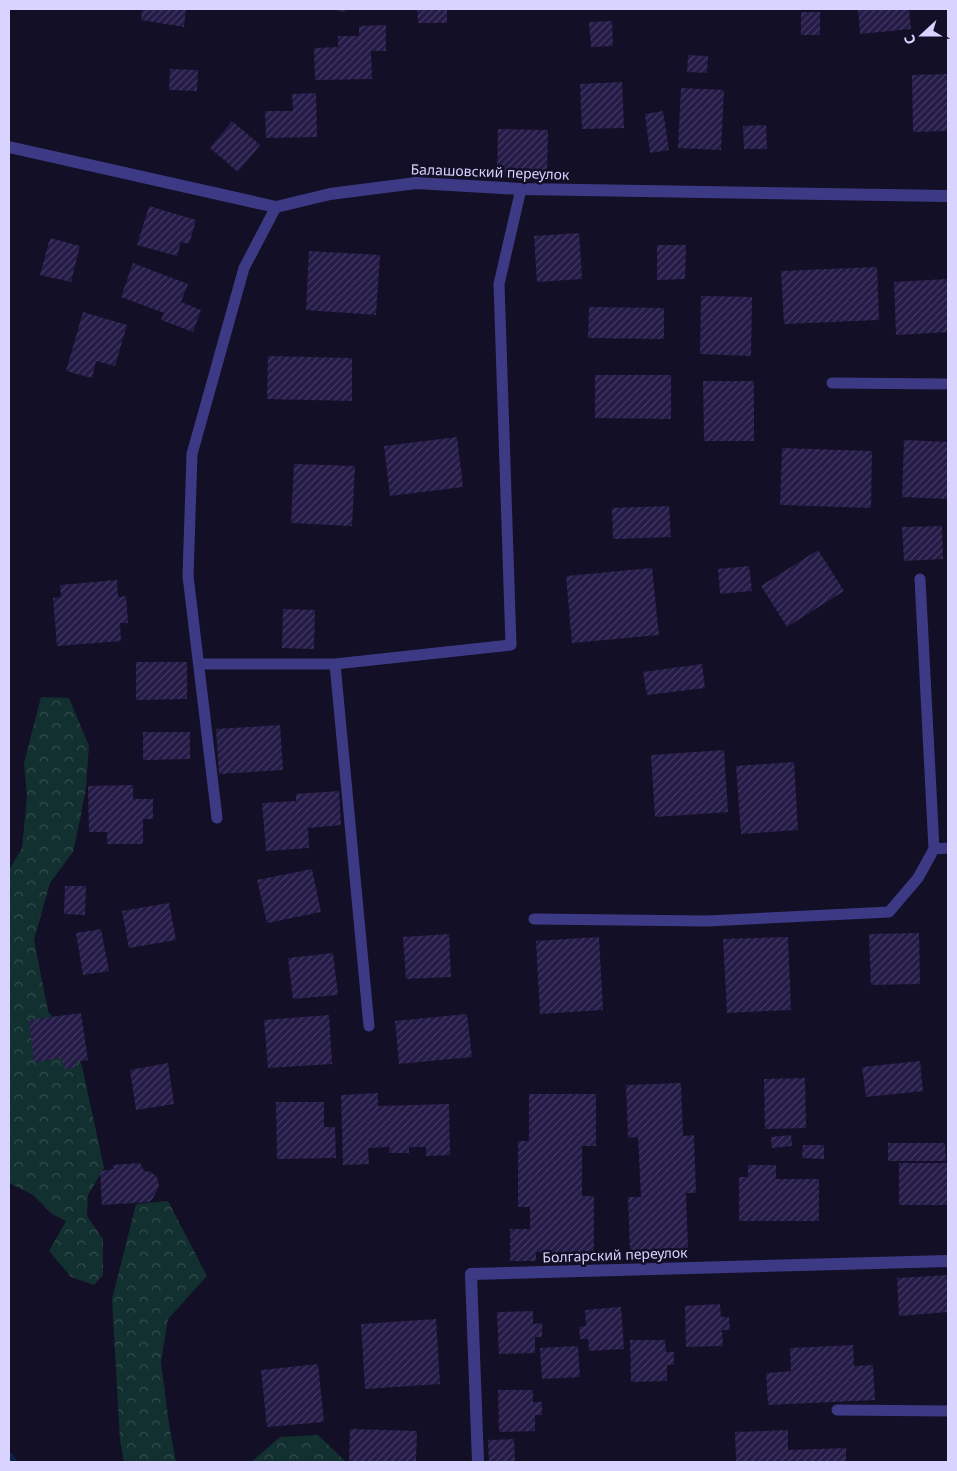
<svg xmlns="http://www.w3.org/2000/svg" width="957" height="1471" viewBox="0 0 957 1471" font-family="'Noto Sans',sans-serif">
  <defs>
    <pattern id="forest-crowns" width="20" height="18" patternUnits="userSpaceOnUse" patternTransform="scale(1.25)"><rect width="20" height="18" fill="#12302f"/><path d="M2 6a3 3 0 1 1 6 0M12 15a3 3 0 1 1 6 0" fill="none" stroke="#344d4e"/></pattern>
    <pattern id="building-hatch" width="6" height="6" patternUnits="userSpaceOnUse" patternTransform="scale(1.25)"><rect width="6" height="6" fill="#241b47"/><path d="M-1 1l2-2M0 6l6-6M5 7l2-2" fill="none" stroke="#433b63"/></pattern>
  </defs>
  <rect width="100%" height="100%" fill="#130f26"/>
  <path fill="url(#forest-crowns)" d="M41,697L69,698L89,746L86,787L80,820L73,852L50,883L34,940L48,1011L71,1041L82,1066L104,1168L88,1195L87,1216L103,1239V1275L94,1285L71,1277L49,1251L66,1221L52,1214L33,1195L9,1183V870L22,848L27,796L24,763Z
    M168,1201L207,1276L168,1319L161,1362L169,1424L176,1462H124L120,1440L112,1299L136,1204Z
    M318,1435L346,1462H251L280,1437Z"/>
  <g fill="none" stroke-linecap="round" stroke-linejoin="round">
    <path stroke="#0c2248" stroke-width="8" d="M9,1456L13,1462"/>
  </g>
  <path fill="url(#building-hatch)" d="M142,9H186L184,27L141,20Z
    M330,9H346L345,12Z
    M417,9H447V23H418Z
    M858,9H909L911,29L860,34Z
    M801,12H820V35H801Z
    M612,21L613,46L591,47L589,22Z
    M386,25V51H371L372,79L315,80L314,48L338,47V36H359V26Z
    M688,55L708,56L707,73L687,72Z
    M170,69L198,70L197,91L169,90Z
    M948,74V131L913,132L912,75Z
    M622,82L624,128L582,129L580,84Z
    M681,88L724,90L721,150L678,148Z
    M316,93L317,137L266,138L265,111H293L292,94Z
    M663,111L669,150L650,153L645,114Z
    M232,121L260,145L238,172L210,148Z
    M766,125L767,149H744L743,126Z
    M498,129L548,130L547,177L497,176Z
    M149,206L196,220L189,244L181,242L177,256L137,245Z
    M579,233L582,279L537,282L534,236Z
    M50,238L80,246L71,282L40,275Z
    M657,245H686L685,279L657,280Z
    M309,251L380,255L376,315L306,310Z
    M133,263L188,284L181,302L201,310L193,332L161,320L164,313L121,297Z
    M877,267L879,320L784,324L781,271Z
    M948,279V332L896,335L894,282Z
    M701,296L752,297L751,356L700,354Z
    M589,307L664,308V339L588,338Z
    M83,312L127,325L115,366L96,361L92,378L66,371Z
    M268,356L352,358V401L267,399Z
    M595,375H671V419L595,418Z
    M703,381H754V441H704Z
    M457,437L463,487L390,496L384,446Z
    M904,440L948,442V499L902,497Z
    M782,448L872,451L871,508L780,505Z
    M294,464L355,466L352,526L291,523Z
    M669,506L671,537L613,539L612,508Z
    M942,526L943,559L904,561L902,527Z
    M818,550L844,591L787,627L761,586Z
    M749,566L752,591L720,594L718,569Z
    M652,568L659,635L572,643L566,576Z
    M117,580L118,597L126,596L128,623H120L121,641L57,646L53,598L61,597L60,585Z
    M283,609L315,610L314,649L282,648Z
    M136,662H187V699L136,700Z
    M702,664L705,688L647,695L643,672Z
    M280,725L283,770L219,774L216,729Z
    M143,732H190V759L143,760Z
    M724,750L728,812L655,817L651,755Z
    M794,762L798,830L741,834L736,766Z
    M133,785V799H153V819H143V844H107V832H89L88,786Z
    M339,791L341,825L308,828L309,848L266,851L262,803L296,801V794Z
    M312,869L321,912L267,923L257,880Z
    M65,886H86L85,915L64,914Z
    M169,903L176,940L129,948L122,911Z
    M101,929L109,971L83,975L76,933Z
    M919,933L920,984L871,985L869,934Z
    M449,934L451,977L406,979L403,937Z
    M599,937L603,1010L540,1014L536,941Z
    M788,937L791,1010L727,1013L723,939Z
    M333,953L338,995L293,999L288,958Z
    M81,1013L88,1060L76,1062L77,1067L64,1069L62,1058L34,1062L29,1020Z
    M467,1014L472,1057L399,1064L395,1021Z
    M329,1015L332,1064L268,1068L264,1020Z
    M920,1061L923,1091L866,1097L862,1067Z
    M168,1063L174,1104L136,1110L130,1070Z
    M805,1078L806,1128L765,1129L764,1079Z
    M681,1083L683,1136L694,1135L696,1193H686L688,1249L630,1251L628,1197H641L638,1137L628,1138L626,1085Z
    M378,1093V1106L449,1104L450,1155L426,1156V1147H409V1153H388L390,1147L368,1148L369,1164L343,1165L341,1095Z
    M529,1094H596V1146H582V1196H594V1252H536V1261H510V1229H530V1207H518V1141H529Z
    M276,1102H324V1127H335L336,1158L277,1159Z
    M791,1135L792,1146L772,1148L771,1137Z
    M888,1143H945L946,1161H888Z
    M803,1145H824V1159L802,1158Z
    M140,1163L144,1171L151,1172L157,1177L159,1186L153,1198L149,1202L102,1205L100,1171L114,1169L113,1165Z
    M899,1163H948V1205H899Z
    M748,1165H776V1179H819V1221H739V1177H748Z
    M948,1275V1312L899,1316L897,1278Z
    M720,1304L721,1317H729L730,1330H722L723,1346L686,1347L685,1306Z
    M621,1307L624,1349L589,1351L588,1339H580L579,1327L586,1326L585,1310Z
    M533,1311V1324L542,1323V1337H535V1353L499,1354L497,1312Z
    M436,1319L440,1384L365,1389L361,1324Z
    M630,1340H665L666,1352H674V1365H667V1381L631,1382Z
    M853,1345L854,1366L873,1365L875,1400L768,1405L766,1373L791,1371L790,1348Z
    M578,1346L580,1377L542,1379L540,1348Z
    M318,1364L324,1422L267,1427L261,1370Z
    M498,1390H533V1402H542V1415H535V1431L499,1432Z
    M350,1429L417,1431L416,1462H349Z
    M788,1430V1450L846,1448V1462H736L735,1432Z
    M514,1439L515,1462H489L488,1440Z"/>
  <g fill="none" stroke-linecap="round" stroke-linejoin="round">
    <path stroke="#3d3a85" stroke-width="11" d="M832,383L948,384
      M199,664H335L511,645L499,284L521,189
      M335,664L369,1026
      M217,818L188,576L192,454L244,268L276,207
      M934,849L948,848
      M534,919L707,921L889,912L918,878L934,849L920,579
      M837,1410L948,1411"/>
    <path stroke="#3d3a85" stroke-width="12" d="M9,147L276,207L330,194L416,183L521,189L948,196
      M478,1462L471,1274L948,1261"/>
  </g>
  <g text-anchor="middle" stroke-width="5" stroke-linejoin="round" paint-order="stroke">
    <g font-size="14" fill="#d9d4ff" stroke="#130f26">
      <text transform="translate(490 172) rotate(2)" y="5">Балашовский переулок</text>
      <text transform="translate(615 1255) rotate(-2)" y="5">Болгарский переулок</text>
    </g>
  </g>
  <rect width="957" height="1471" fill="none" stroke="#d9d4ff" stroke-width="20"/>
  <g transform="translate(922 35) rotate(249)" stroke="#130f26" stroke-width="4" paint-order="stroke">
  <path d="M0-4L9 19L0 12L-9 19Z" fill="#d9d4ff"/>
  <text y="-8" font-size="14" font-weight="bold" text-anchor="middle" fill="#d9d4ff">С</text>
  </g>
</svg>
